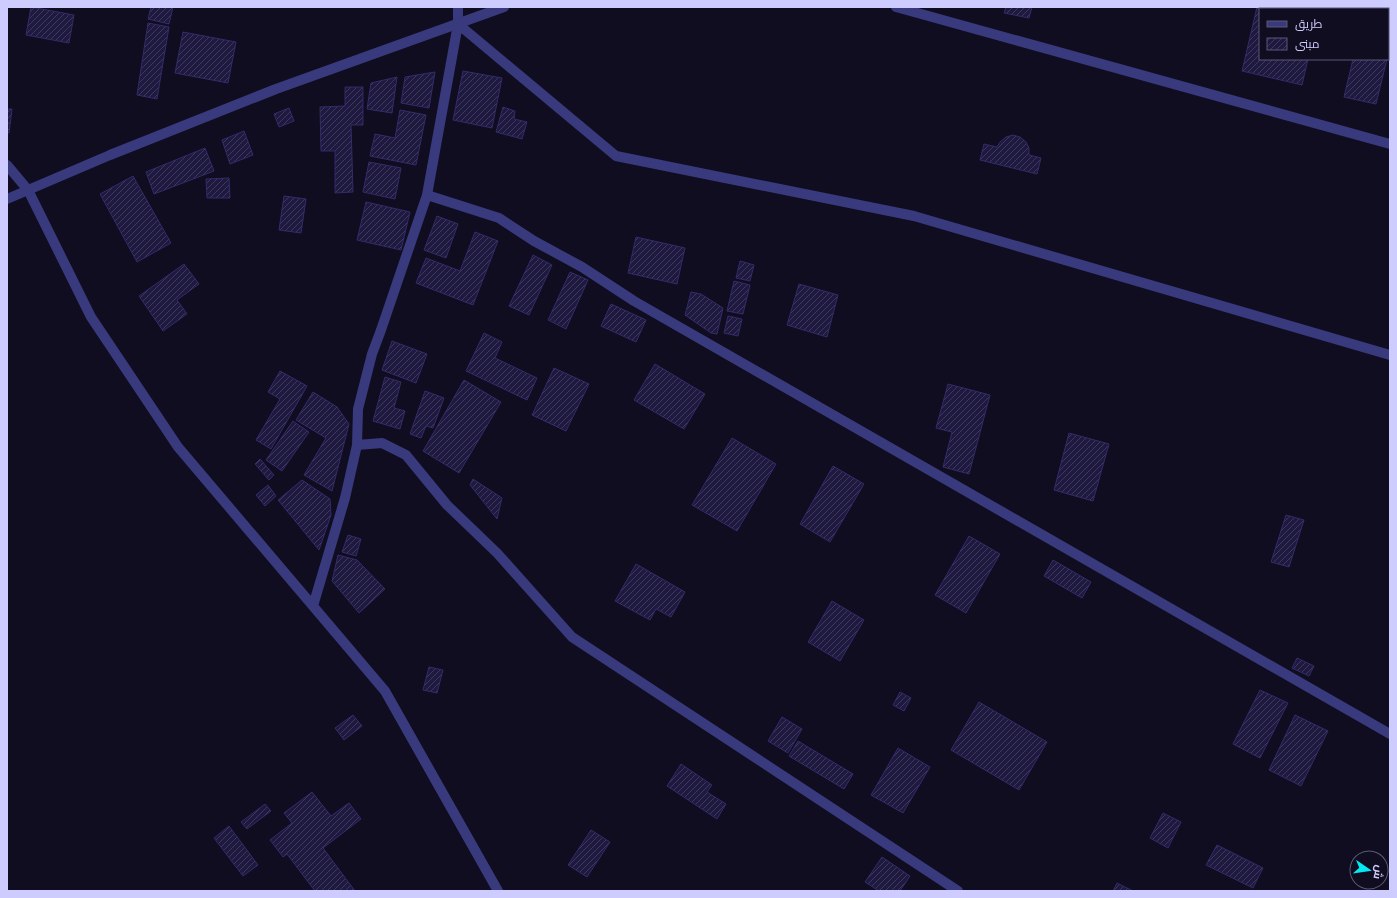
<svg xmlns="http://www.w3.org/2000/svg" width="1397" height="898" viewBox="0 0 1397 898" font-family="'Noto Sans',Cairo,sans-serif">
  <defs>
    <pattern id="building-hatch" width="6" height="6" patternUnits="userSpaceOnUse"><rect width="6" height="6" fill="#1e193f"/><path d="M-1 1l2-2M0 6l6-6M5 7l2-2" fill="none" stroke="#3e395c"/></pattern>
  </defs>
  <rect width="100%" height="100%" fill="#0f0d1f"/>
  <path fill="url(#building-hatch)" stroke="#342b6b" d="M31,7L74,15L69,43L26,35Z
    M151,7H173L169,24L148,19Z
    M1006,7H1032L1029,18L1004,13Z
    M1257,7H1294L1303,9H1260V59H1308L1302,85L1242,71Z
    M148,23L169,27L157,99L137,95Z
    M1388,24L1390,25V46L1388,54Z
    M183,32L236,42L228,83L175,73Z
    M1353,59H1387L1376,104L1344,97Z
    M463,71L502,78L492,128L453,120Z
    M435,72L429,108L401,103L405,77Z
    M397,77L392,113L367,109L371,83Z
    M345,87H363V125H351L353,192L335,193V151H321L320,107L345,106Z
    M503,107L515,111L514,119L527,122L522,139L496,132Z
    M289,108L294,121L279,127L274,114Z
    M7,109H12L9,133L7,132Z
    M400,110L426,115L416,165L370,156L375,134L395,138Z
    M244,131L253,155L230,164L222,140Z
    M1013,135L1020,137L1026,142L1029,148V155L1041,158L1037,174L980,160L984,144L997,147L1000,142L1006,137Z
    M205,148L214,171L154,194L146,172Z
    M369,162L401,168L395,199L363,192Z
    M133,176L171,243L137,262L100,194Z
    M229,178L230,198H207L206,179Z
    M284,196L306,199L301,233L279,230Z
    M366,202L410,212L401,250L357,240Z
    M437,216L458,224L446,258L424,250Z
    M475,232L498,241L473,305L416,283L426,258L460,271Z
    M636,237L685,248L677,284L628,273Z
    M533,255L552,265L529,315L509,306Z
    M740,261L754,265L750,281L736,278Z
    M184,264L199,284L177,300L187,314L163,331L139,296Z
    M570,272L588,280L566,329L548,320Z
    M734,281L750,285L743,314L727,311Z
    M799,284L838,295L827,337L787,325Z
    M691,292L701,294L723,308L717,334L711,333L685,315Z
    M611,304L646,320L636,342L601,326Z
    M728,316L742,319L738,336L724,333Z
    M484,333L502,342L495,358L537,378L527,400L466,371Z
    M392,341L427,354L416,383L382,370Z
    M655,364L705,394L684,429L634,400Z
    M554,368L589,384L566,431L532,415Z
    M280,371L307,386L271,449L256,440L280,399L268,392Z
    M385,377L401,382L394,408L405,411L400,429L373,421Z
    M464,380L501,402L459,473L423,451Z
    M948,384L990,395L969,474L943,467L952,432L936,428Z
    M425,391L444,398L433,428L426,426L421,438L410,434Z
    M313,392L337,407L349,424L332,491L304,475L326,438L296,420Z
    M293,421L309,432L282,471L266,460Z
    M1069,433L1109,444L1093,501L1054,490Z
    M732,438L776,464L737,531L692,505Z
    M260,459L274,475L269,480L255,464Z
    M833,466L864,484L830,542L800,524Z
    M473,479L502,498L497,519L470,485Z
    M302,480L330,499L331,515L319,550L278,500Z
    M268,485L276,496L265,506L256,495Z
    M1286,515L1304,520L1289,567L1271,562Z
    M348,535L361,539L356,556L342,552Z
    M969,536L1000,554L966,613L935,595Z
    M338,555L357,560L385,589L359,613L332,581Z
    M1053,560L1091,582L1082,598L1044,576Z
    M636,564L685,592L671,617L656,609L650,620L615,601Z
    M832,601L864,620L840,661L808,642Z
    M1297,658L1314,666L1309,676L1292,668Z
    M429,667L443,670L437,693L423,690Z
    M1260,690L1288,703L1260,758L1233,744Z
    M900,692L911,698L904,711L893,705Z
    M979,702L1047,742L1019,790L951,750Z
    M353,715L362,726L344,740L335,728Z
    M1295,715L1328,731L1301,786L1269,770Z
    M782,717L802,729L788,753L768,741Z
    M798,741L853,774L844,789L789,756Z
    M898,748L930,767L903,813L871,795Z
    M681,764L712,785L707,792L726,804L717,819L667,786Z
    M312,792L331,816L349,803L361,819L323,848L355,891H315L287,854L283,857L270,840L292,823L284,813Z
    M265,804L271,811L247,829L241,822Z
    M1163,813L1181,822L1168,848L1150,838Z
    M229,826L258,865L243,876L214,838Z
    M591,830L610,842L587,877L568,865Z
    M1217,845L1263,868L1253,888L1206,865Z
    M882,857L910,876L900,891H879L865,882Z
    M1117,883L1133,891H1113Z"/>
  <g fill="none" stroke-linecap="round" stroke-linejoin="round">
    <path stroke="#383a7d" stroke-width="10" d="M458,7V24L427,195L499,218L534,241L582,267L634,301L1390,734
      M896,7L1390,144
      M458,24L616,156L914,216L1390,355
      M7,165L28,190L91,317L178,447L385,691L498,891
      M357,445L382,443L406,455L447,505L497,553L572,637L958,891
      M313,606L345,498L357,445L358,409L372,354L381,330L427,195"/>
    <path stroke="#383a7d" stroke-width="10" d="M7,199L110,155L276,89L504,7"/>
  </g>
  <rect width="1397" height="898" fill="none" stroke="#cecbfe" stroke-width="16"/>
  <rect x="1259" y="8" width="130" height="52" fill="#0f0d1f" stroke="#5b5978"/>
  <rect x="1267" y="21" width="20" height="6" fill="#383a7d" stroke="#5b5978"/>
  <text x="1295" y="28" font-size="12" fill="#cecbfe">طريق</text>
  <rect x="1267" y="38" width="20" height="12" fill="url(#building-hatch)" stroke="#5b5978"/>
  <text x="1295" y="48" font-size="12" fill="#cecbfe">مبنى</text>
  <g transform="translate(1369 870) rotate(103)"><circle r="19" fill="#0f0d1f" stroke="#5b5978"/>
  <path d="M0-3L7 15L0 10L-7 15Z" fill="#04e9f2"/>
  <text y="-6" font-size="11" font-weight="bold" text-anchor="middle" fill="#cecbfe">ش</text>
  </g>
</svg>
